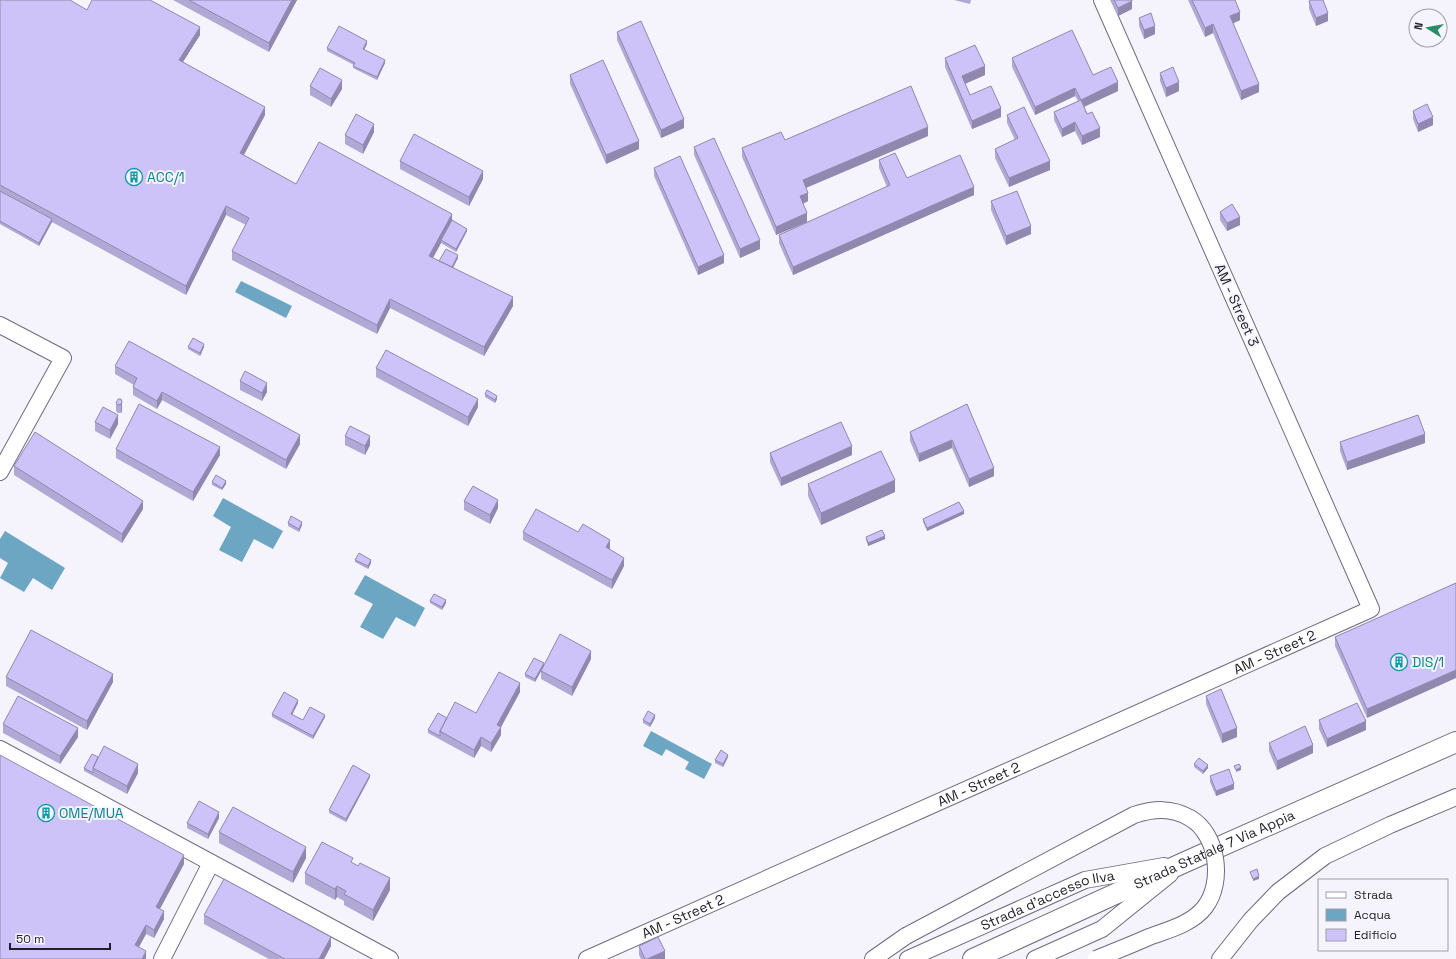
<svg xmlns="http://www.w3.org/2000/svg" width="1456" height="959" viewBox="0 0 1456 959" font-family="'Space Grotesk',sans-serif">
  <rect width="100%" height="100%" fill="#f5f4fc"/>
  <path fill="#6ca6c3" d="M241,281L292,306L286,318L235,292Z
    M223,498L283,531L273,549L254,539L242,562L219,550L231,527L213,516Z
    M5,531L65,568L52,590L33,578L24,592L0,578L8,563L0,558V539Z
    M365,575L425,608L415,627L396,617L383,639L360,627L373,604L354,594Z
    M651,731L712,764L704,779L685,769L689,762L666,749L662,756L643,746Z"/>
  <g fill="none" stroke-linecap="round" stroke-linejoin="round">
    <g stroke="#6e6b7e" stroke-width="18">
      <g id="minor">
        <path d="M0,325L63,358L0,472"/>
        <path d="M0,749L390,959"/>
        <path d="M162,959L211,863"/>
        <path id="s1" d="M587,959L1371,609L1102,0"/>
        <path d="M873,959L906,936"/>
        <path id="s2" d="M908,959L1085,880L1164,866"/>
        <path d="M1035,959L1102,929L1170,874"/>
        <path d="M1220,959L1251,920L1278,892L1325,856L1390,825L1456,797"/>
      </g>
    </g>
    <g stroke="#6e6b7e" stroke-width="22">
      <g id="major">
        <path id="s3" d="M973,959L1183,863L1456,742"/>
      </g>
    </g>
    <use href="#minor" stroke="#fff" stroke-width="16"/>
    <use href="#major" stroke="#fff" stroke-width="20"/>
    <g stroke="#6e6b7e" stroke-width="18" stroke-linecap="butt">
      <path id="minor-bridge" d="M906,936L1134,815C1153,809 1171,807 1190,818C1218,834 1224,882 1205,907C1192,924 1168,930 1149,937C1131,945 1113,952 1096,959"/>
    </g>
    <use href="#minor-bridge" stroke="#fff" stroke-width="16"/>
  </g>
  <path fill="#b0a8d5" d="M0,0L87,10L200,35L183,62L265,115L244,155L296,184L452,220L467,231L456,252L441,243L433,258L439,261L458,258L453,268L513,306L484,356L390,308L377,334L232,260V251L246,225L226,215L186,295L52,222L39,246L0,224Z
    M173,0H297L269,52Z
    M954,0H971L970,4Z
    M1110,0H1132V9L1118,16Z
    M1188,0H1235L1240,20L1233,23L1259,92L1241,100L1213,33L1205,37Z
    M1309,1L1328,21L1316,26L1309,9Z
    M1139,18L1155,34L1144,39L1139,26Z
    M617,32L684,128L661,138L617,40Z
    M367,44L364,50L385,63L377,80L353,68L354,65L327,51V48Z
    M945,58L985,75L965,84L970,95L1001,117L972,129L945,67Z
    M1012,58L1093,75L1118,91L1084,107L1100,137L1082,145L1075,131L1062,137L1054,120V112L1078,101L1075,96L1035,115L1012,67Z
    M1160,73L1179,91L1166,97L1160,81Z
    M570,75L639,149L606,164L570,84Z
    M310,86L342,89L331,107L310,95Z
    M1413,111L1433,125L1418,132L1413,119Z
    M1007,115L1050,170L1009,187L995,158V149L1015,140L1007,123Z
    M374,132L363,154L345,144V135Z
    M928,136L806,188L808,201L803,204L807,222L776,235L742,157V148L785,140Z
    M694,147L760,249L740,258L694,155Z
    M879,160L907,178L974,195L793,275L779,243V235L887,187L879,168Z
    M400,161L483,179L469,206L400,169Z
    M654,168L724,263L698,275L654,176Z
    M991,201L1031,234L1006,245L991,210Z
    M1220,212L1240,225L1227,231L1220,220Z
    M188,347H204L200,356L188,349Z
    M115,366L300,444L286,469L162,400L157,409L133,395V387L134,385L115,374Z
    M376,368L478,407L468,426L376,377Z
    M240,381L267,392L262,401L240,390Z
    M485,394L497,399L495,403L485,397Z
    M122,402V411L121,413H118L116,411V403Z
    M967,404L994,476L969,487L952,448L919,462L910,441V432Z
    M95,422L118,424L110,439L95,431Z
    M345,436L370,445L365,455L345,445Z
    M1340,442L1425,443L1347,470L1340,451Z
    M116,449L220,455L193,501L116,458Z
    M770,453L852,455L781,486L770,462Z
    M14,466L143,509L122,543L14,475Z
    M212,482L226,484L222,490L212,485Z
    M808,484L895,492L821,525L808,496Z
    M464,501L498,508L490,524L464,510Z
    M964,514L927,531L923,522V519Z
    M288,523L302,525L299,532L288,526Z
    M523,532H578L610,548L609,550L624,566L612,589L523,540Z
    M866,537L885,539L868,546L866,540Z
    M355,560L371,563L368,569L355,562Z
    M1456,583L1367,718L1335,646V637Z
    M430,601L446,603L442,610L430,603Z
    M591,659L572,696L541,679V671L535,682L525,677V674L544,665Z
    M6,677L113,682L87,730L6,686Z
    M520,692L501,727V735L491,752L481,746L474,758L428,733V730L447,718L476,713Z
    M1206,696L1237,737L1222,743L1206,704Z
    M298,703L292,715L303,720L325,717L313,739L272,717V714Z
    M655,718L650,727L643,723V720Z
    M1319,720L1366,730L1327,747L1319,729Z
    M3,724L78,737L60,764L3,733Z
    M1269,743L1313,753L1277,770L1269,751Z
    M98,757L138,773L127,794L84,771V768Z
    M728,757L723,767L715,763V760Z
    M1194,764L1208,768L1203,774L1194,767Z
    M1210,776L1234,789L1216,796L1210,782Z
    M370,777L346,822L329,813V810Z
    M219,818L208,839L187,828V823Z
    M219,832L306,858L293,883L219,843Z
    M353,863L390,890L373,921L344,905V901L337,897L335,900L305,884V873Z
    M184,864L160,909L164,919L154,938L146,934L139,947L146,959H0Z
    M204,915L331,946L324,959H269L204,924Z
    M639,946L665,959H641L639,955Z"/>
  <path fill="#9088ae" d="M292,0H297L269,52V43Z
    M1132,1V9L1118,16V8Z
    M1240,12V20L1230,25V16Z
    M1328,13V21L1316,26V18Z
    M1213,24V33L1205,37V28Z
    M1155,26V34L1144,39V30Z
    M200,27V35L179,68V60Z
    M367,41V44L363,52V49Z
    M385,60V63L377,80V77Z
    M985,66V75L962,85V76Z
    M342,80V89L331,107V99Z
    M1118,82V91L1081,108V100Z
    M1179,82V91L1166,97V88Z
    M1259,84V92L1241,100V91Z
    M1075,88V96L1035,115V107Z
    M265,107V115L240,162V153Z
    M1001,108V117L972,129V121Z
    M1433,117V125L1418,132V124Z
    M684,119V128L661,138V130Z
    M1075,122V131L1062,137V129Z
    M374,124V132L363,154V145Z
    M928,127V136L803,189V180Z
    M1100,128V137L1082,145V136Z
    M639,141V149L606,164V155Z
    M1050,161V170L1009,187V178Z
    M483,171V179L469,206V197Z
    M974,187V195L793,275V267Z
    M808,193V201L800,205V196Z
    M226,206V215L186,295V286Z
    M807,213V222L776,235V227Z
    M452,214V223L441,240V243L429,265V256Z
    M1240,217V225L1227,231V223Z
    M52,219V222L39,246V243Z
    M1031,226V234L1006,245V236Z
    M467,229V231L456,252V249Z
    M760,240V249L740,258V249Z
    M458,255V258L449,275V272Z
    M724,255V263L698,275V267Z
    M513,297V306L484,356V347Z
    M390,299V308L377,334V325Z
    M204,344V347L200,356V353Z
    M267,383V392L262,401V393Z
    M162,392V400L157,409V401Z
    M497,396V399L495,403V400Z
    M478,399V407L468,426V417Z
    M122,402V411L121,413V404Z
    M118,415V424L110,439V430Z
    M1425,434V443L1347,470V462Z
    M300,435V444L286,469V460Z
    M370,436V445L365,455V446Z
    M952,440V448L919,462V454Z
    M852,446V455L781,486V478Z
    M220,447V455L193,501V492Z
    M994,468V476L969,487V479Z
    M895,480V492L821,525V513Z
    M226,481V484L222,490V488Z
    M498,500V508L490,524V515Z
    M143,501V509L122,543V534Z
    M964,511V514L927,531V528Z
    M302,522V525L299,532V529Z
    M885,536V539L868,546V543Z
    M610,540V548L606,556V547Z
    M624,558V566L612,589V580Z
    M371,560V563L368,569V566Z
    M446,600V603L442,610V607Z
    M591,651V659L572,696V687Z
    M544,663V666L535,682V679Z
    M1456,670V678L1367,718V709Z
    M113,674V682L87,730V721Z
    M520,683V692L501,727V735L491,752V743L497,725Z
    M298,700V703L291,717V714Z
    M325,715V717L313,739V736Z
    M655,715V718L650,727V724Z
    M1366,721V730L1327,747V739Z
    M78,728V737L60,764V756Z
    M1237,728V737L1222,743V734Z
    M481,737V746L474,758V750Z
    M1313,745V753L1277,770V761Z
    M728,755V757L723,767V764Z
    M138,764V773L127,794V786Z
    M1208,765V768L1203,774V771Z
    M1241,767V770L1236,772V770Z
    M370,775V777L346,822V819Z
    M1234,784V789L1216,796V791Z
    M219,812V818L208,839V834Z
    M306,847V858L293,883V872Z
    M184,855V864L156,916V907Z
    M1259,876V879L1253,881V879Z
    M390,878V890L373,921V910Z
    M337,886V897L335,900V889Z
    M164,911V919L154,938V930Z
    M146,925V934L135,954V945Z
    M331,937V946L324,959H319Z
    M146,951V959H142Z
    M665,951V959H647Z"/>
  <path fill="#cdc3f8" stroke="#9088ae" d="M0,0H70L87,10L92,0H150L200,27L179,60L265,107L240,153L296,184L319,142L452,214L429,256L513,297L484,347L390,299L377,325L232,251L249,218L226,206L186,286L0,185Z
    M189,0H292L269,43Z
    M1114,0H1132V1L1118,8Z
    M1192,0H1235L1240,12L1230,16L1259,84L1241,91L1213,24L1205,28Z
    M1311,0H1323L1328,13L1316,18L1309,1Z
    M1151,13L1155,26L1144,30L1139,18Z
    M641,21L684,119L661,130L617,32Z
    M339,26L367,41L363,49L385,60L377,77L353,66L355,63L327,48Z
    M1072,30L1093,75L1111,67L1118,82L1081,100L1075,88L1035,107L1012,58Z
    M975,45L985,66L962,76L970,95L991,86L1001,108L972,121L945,58Z
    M603,60L639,141L606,155L570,75Z
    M1173,67L1179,82L1166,88L1160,73Z
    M320,68L342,80L331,99L310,86Z
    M911,86L928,127L803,180L808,193L800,196L807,213L776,227L742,148L781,132L785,140Z
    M1081,100L1087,114L1092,112L1100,128L1082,136L1075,122L1062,129L1054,112Z
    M1427,104L1433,117L1418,124L1413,111Z
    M1024,107L1050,161L1009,178L995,149L1018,138L1007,115Z
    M356,114L374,124L363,145L345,135Z
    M414,134L483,171L469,197L400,161Z
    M714,138L760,240L740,249L694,147Z
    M895,153L907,178L960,155L974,187L793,267L779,235L890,185L879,160Z
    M680,156L724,255L698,267L654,168Z
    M0,191L52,219L39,243L0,221Z
    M1017,191L1031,226L1006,236L991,201Z
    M1232,204L1240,217L1227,223L1220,212Z
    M452,220L467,229L456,249L441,240Z
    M446,249L458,255L452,267L439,261Z
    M193,338L204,344L200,353L188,347Z
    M129,341L300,435L286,460L162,392L157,401L133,387L137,378L115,366Z
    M386,350L478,399L468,417L376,368Z
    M245,371L267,383L262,393L240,381Z
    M487,390L497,396L495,400L485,394Z
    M118,399H121L122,402L121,404L118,405L116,403Z
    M139,404L220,447L193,492L116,449Z
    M967,404L994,468L969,479L952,440L919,454L910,432Z
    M103,407L118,415L110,430L95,422Z
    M1418,415L1425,434L1347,462L1340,442Z
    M841,422L852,446L781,478L770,453Z
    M350,426L370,436L365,446L345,436Z
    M35,432L143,501L122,534L14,466Z
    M881,451L895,480L821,513L808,484Z
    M216,475L226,481L222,488L212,482Z
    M473,486L498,500L490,515L464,501Z
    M959,502L964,511L927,528L923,519Z
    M536,509L578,532L583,524L610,540L606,547L624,558L612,580L523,532Z
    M291,516L302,522L299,529L288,523Z
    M882,530L885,536L868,543L866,537Z
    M359,553L371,560L368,566L355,560Z
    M1456,583V670L1367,709L1335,637Z
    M434,594L446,600L442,607L430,601Z
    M31,630L113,674L87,721L6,677Z
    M560,634L591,651L572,687L541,671Z
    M534,658L544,663L535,679L525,674Z
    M499,672L520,683L497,725L501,727L491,743L481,737L474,750L440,731L455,702L476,713Z
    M1221,689L1237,728L1222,734L1206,696Z
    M284,692L298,700L291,714L303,720L310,707L325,715L313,736L272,714Z
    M18,696L78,728L60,756L3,724Z
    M1357,703L1366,721L1327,739L1319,720Z
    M648,711L655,715L650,724L643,720Z
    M438,713L447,718L440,731V736L428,730Z
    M1305,726L1313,745L1277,761L1269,743Z
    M104,746L138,764L127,786L93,768Z
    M721,750L728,755L723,764L715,760Z
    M92,754L98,757L93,768V773L84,768Z
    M0,755L184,855L156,907L164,911L154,930L146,925L135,945L146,951L142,959H0Z
    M1199,758L1208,765L1203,771L1194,764Z
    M1239,764L1241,767L1236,770L1234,766Z
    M353,765L370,775L346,819L329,810Z
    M1229,769L1234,784L1216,791L1210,776Z
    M199,801L219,812L208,834L187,823Z
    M233,807L306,847L293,872L219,832Z
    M322,842L353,858L351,862L358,866L360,863L390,878L373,910L344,894L346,891L337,886L335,889L305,873Z
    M1257,869L1259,876L1253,879L1250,872Z
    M224,879L331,937L319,959H285L204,915Z
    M658,937L665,951L647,959H645L639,946Z"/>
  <defs>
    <g id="building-ring" transform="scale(0.9)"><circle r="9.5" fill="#f5f4fc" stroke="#0f9aa8" stroke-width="1.5"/><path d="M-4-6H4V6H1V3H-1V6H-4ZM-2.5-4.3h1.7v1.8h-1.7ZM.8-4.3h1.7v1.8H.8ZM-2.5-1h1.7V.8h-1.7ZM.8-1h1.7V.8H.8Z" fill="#0f9aa8"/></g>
  </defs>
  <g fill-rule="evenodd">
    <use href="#building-ring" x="134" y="177"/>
    <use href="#building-ring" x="1399" y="662"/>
    <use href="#building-ring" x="46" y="813"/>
  </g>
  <g text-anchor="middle" stroke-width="4" stroke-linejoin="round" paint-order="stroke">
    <g font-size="14" fill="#0d838f" stroke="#f5f4fc" text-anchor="start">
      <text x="147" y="182">ACC/1</text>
      <text x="1412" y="667">DIS/1</text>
      <text x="59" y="818">OME/MUA</text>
    </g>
    <g font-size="14" fill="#201e26" stroke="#f5f4fc">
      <text transform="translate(1237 305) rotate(66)" y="5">AM - Street 3</text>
      <text dy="5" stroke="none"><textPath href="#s1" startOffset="753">AM - Street 2</textPath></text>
      <text dy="5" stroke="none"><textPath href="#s1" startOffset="429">AM - Street 2</textPath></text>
      <text dy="5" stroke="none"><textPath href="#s3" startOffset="265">Strada Statale 7 Via Appia</textPath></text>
      <text dy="5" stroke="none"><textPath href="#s2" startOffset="152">Strada d'accesso Ilva</textPath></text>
      <text dy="5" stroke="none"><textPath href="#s1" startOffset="105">AM - Street 2</textPath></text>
    </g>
  </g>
  <rect x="1318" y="879" width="130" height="72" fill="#f5f4fc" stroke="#a09ea6"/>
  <rect x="1326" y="892" width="20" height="6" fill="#ffffff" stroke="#a09ea6"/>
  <text x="1354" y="899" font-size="12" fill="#201e26">Strada</text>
  <rect x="1326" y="909" width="20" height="12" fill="#6ca6c3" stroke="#a09ea6"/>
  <text x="1354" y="919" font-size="12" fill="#201e26">Acqua</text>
  <rect x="1326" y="929" width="20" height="12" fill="#cdc3f8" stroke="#a09ea6"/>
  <text x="1354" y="939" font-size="12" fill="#201e26">Edificio</text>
  <g transform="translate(1428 28) rotate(281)"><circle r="19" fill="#f5f4fc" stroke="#a09ea6"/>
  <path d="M0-3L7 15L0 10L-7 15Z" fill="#288c67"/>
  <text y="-6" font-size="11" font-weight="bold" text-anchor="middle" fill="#201e26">N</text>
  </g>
  <path d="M10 943v6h100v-6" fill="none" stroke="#201e26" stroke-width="2"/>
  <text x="16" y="943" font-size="12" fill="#201e26" stroke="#f5f4fc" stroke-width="3" paint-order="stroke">50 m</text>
</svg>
